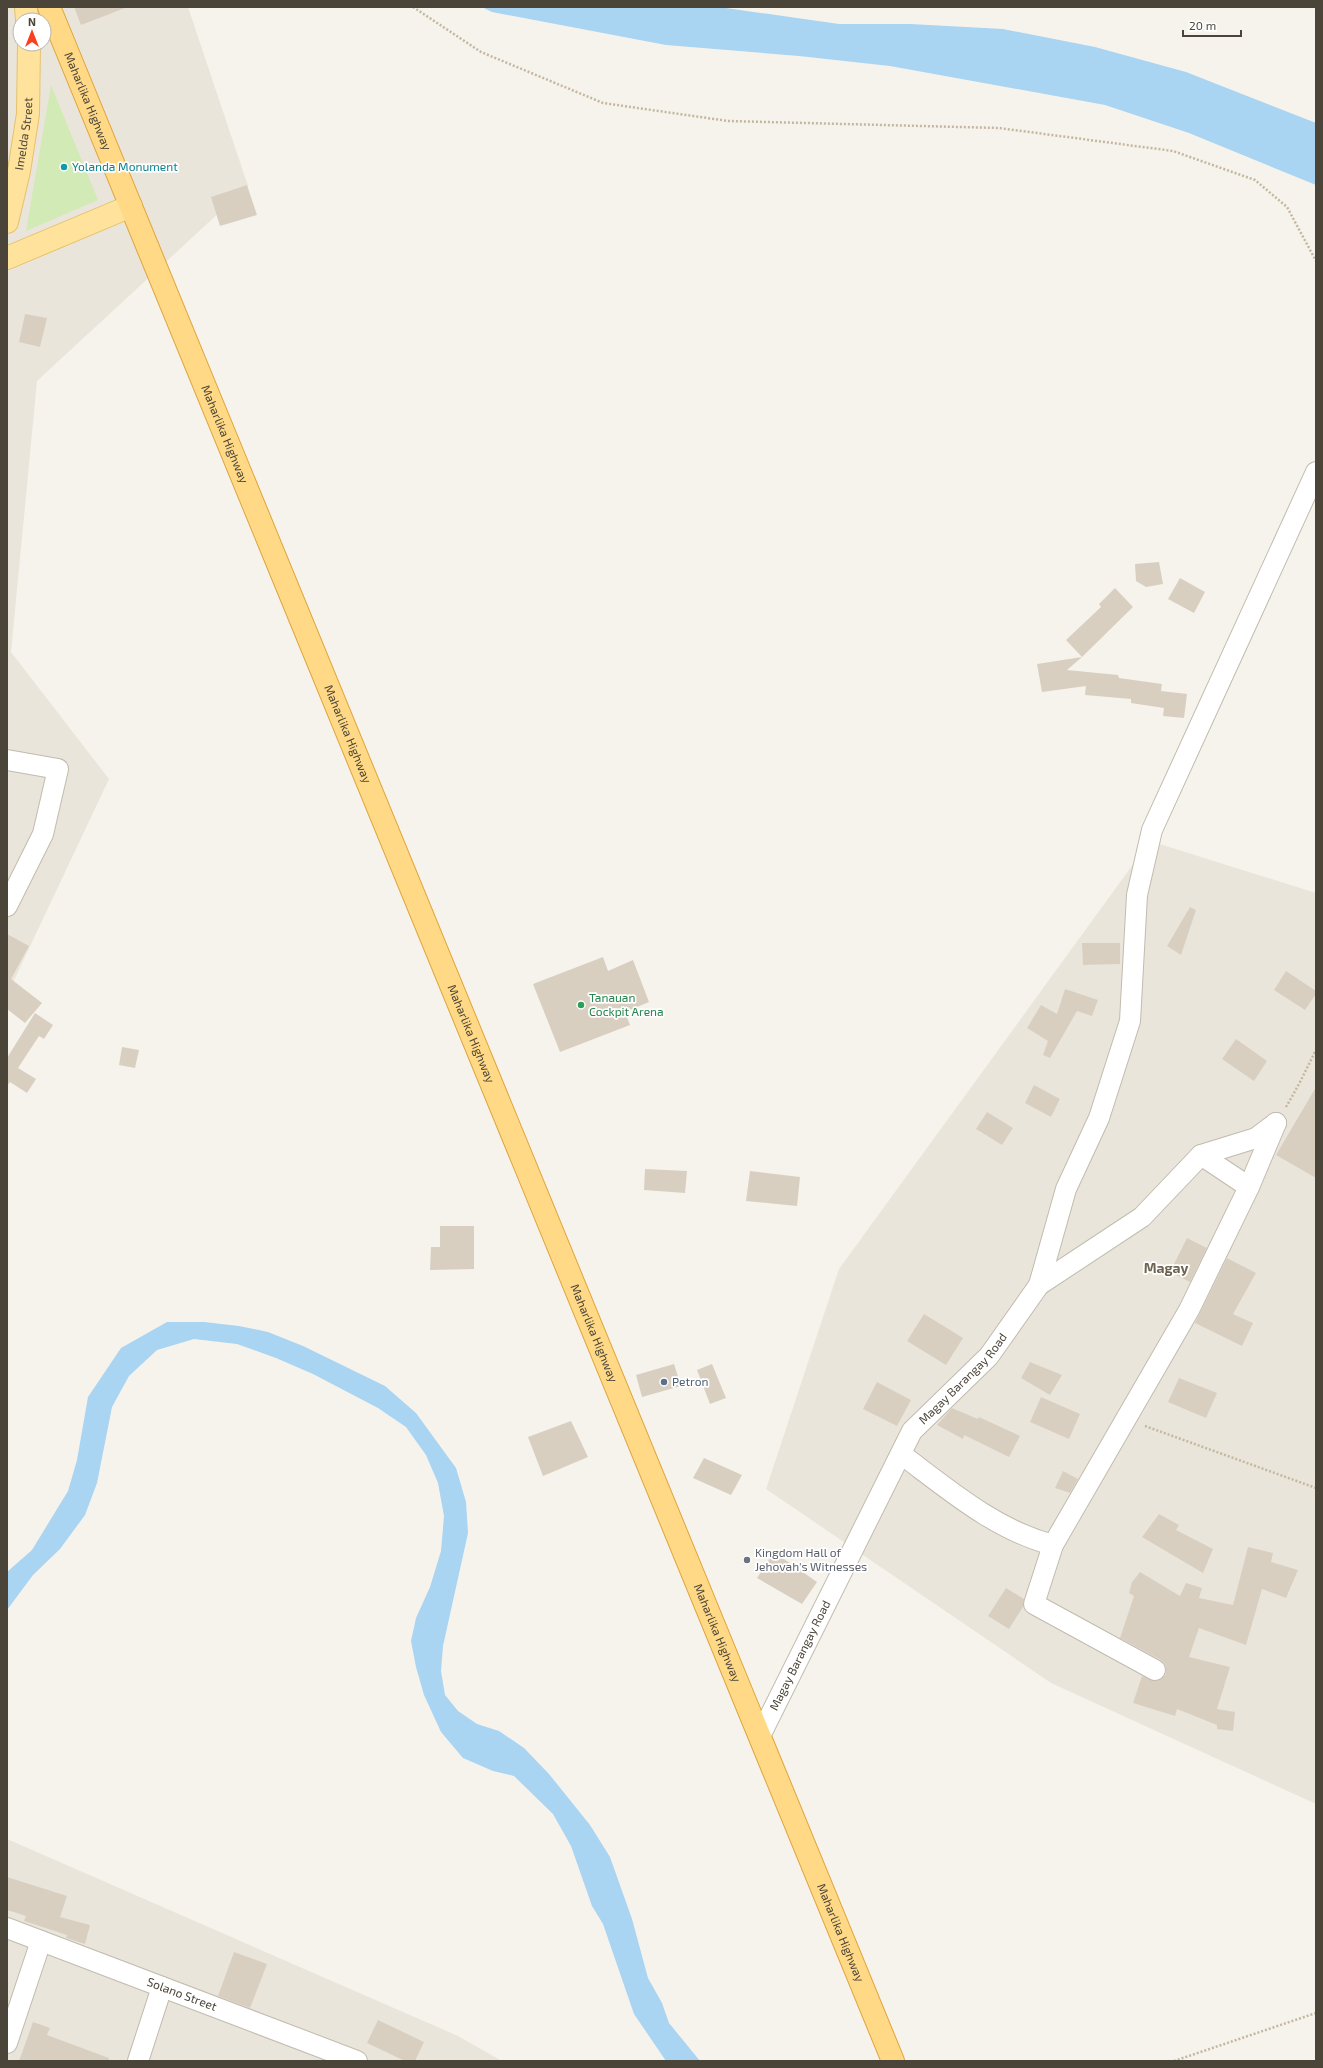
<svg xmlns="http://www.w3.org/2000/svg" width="1323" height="2068" viewBox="0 0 1323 2068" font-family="'Exo 2',sans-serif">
  <rect width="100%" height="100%" fill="#f6f3ec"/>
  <path fill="#eae5da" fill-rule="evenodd" d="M7,7H188L248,186L37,381L11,652L109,779L7,995ZM20,20H44V44H20Z
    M1150,841L1316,893V1804L1051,1683L766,1489L839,1269Z
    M7,1839L458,2036L502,2061H7Z"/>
  <path fill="#d2eab5" d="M51,85L98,200L26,231Z"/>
  <path fill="#a9d4f2" d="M482,7H719L839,24H910L1003,29L1095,47L1186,72L1316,123V185L1189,133L1105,105L890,66L799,56L666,45L492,12Z
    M167,1322H204L239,1326L268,1332L303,1346L385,1386L416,1413L456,1468L466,1502L468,1533L443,1646L441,1671L445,1695L458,1711L477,1724L499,1731L524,1748L549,1774L590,1825L610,1857L632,1919L648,1978L662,2003L669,2023L700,2061H666L634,2014L603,1924L592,1906L571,1846L553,1814L514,1776L493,1771L463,1758L441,1732L424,1695L416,1667L411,1641L416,1618L430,1587L441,1551L444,1516L438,1483L426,1455L406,1427L378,1408L313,1374L276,1358L237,1344L194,1339L157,1350L129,1376L112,1407L97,1483L85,1515L60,1549L33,1575L7,1610V1572L32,1550L68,1491L77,1460L88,1397L121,1348Z"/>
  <path fill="#d8cfc1" d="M74,7H125V8L81,25Z
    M247,185L257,215L220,226L211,197Z
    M25,314L47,318L40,347L19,342Z
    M1159,562L1163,584L1146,587L1136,581L1135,564Z
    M1180,578L1205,592L1194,613L1168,599Z
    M1115,588L1133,607L1082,657L1066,640L1101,607L1099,604Z
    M1082,657L1067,670L1118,675L1119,678L1162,684L1161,691L1187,694L1184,718L1163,716L1164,708L1131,703V699L1085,695L1086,686L1042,692L1037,664Z
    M1190,907L1196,910L1181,955L1167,946Z
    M7,934L29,946L11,979L42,1003L25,1023L7,1009Z
    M1082,943H1120V964L1083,965Z
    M603,957L608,971L633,960L649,1002L625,1012L630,1025L560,1052L533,984Z
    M1286,971L1316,991V994L1305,1010L1274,990Z
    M1065,989L1098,1000L1092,1016L1077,1011L1050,1058L1043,1055L1048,1041L1027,1028L1041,1005L1057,1014Z
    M35,1013L53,1025L44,1039L39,1036L18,1068L36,1079L27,1093L10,1082L7,1086V1058Z
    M1236,1039L1267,1061L1254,1081L1222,1059Z
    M122,1047L139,1050L135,1068L119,1065Z
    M1034,1085L1060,1099L1051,1117L1025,1103Z
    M1316,1087V1178L1276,1155Z
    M987,1112L1013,1128L1002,1145L976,1129Z
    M645,1169L687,1171L685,1193L644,1190Z
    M750,1171L800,1177L797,1206L746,1201Z
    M440,1226H474V1269L430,1270L431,1247H440Z
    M1187,1238L1207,1248L1190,1282L1170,1272Z
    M1227,1258L1256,1273L1233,1314L1253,1323L1242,1346L1195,1323Z
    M924,1314L963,1338L946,1365L907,1341Z
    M1030,1362L1062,1375L1050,1395L1021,1378Z
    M674,1364L681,1386L642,1397L636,1375Z
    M712,1364L726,1398L710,1404L697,1370Z
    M1179,1378L1217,1393L1206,1418L1168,1402Z
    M877,1382L911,1400L897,1426L863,1409Z
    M1041,1397L1080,1414L1069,1439L1030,1422Z
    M952,1408L978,1419L979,1417L1020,1436L1009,1457L964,1435L963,1439L937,1425Z
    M571,1421L588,1457L543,1476L528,1437Z
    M704,1458L742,1475L731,1495L693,1478Z
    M1063,1471L1078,1479L1070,1493L1055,1488Z
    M1159,1514L1179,1525L1176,1530L1213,1549L1203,1573L1142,1537Z
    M1248,1547L1273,1553L1271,1562L1298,1570L1286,1598L1262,1589L1246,1645L1199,1628L1189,1657L1230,1667L1217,1709L1235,1712L1233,1731L1217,1729V1725L1177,1709L1175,1716L1133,1703L1142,1676L1156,1681L1165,1676L1166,1670L1165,1664L1161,1660L1120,1638L1134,1596L1129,1593L1132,1582L1140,1572L1180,1596L1186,1583L1202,1588L1199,1598L1233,1605Z
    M774,1552L817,1582L802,1604L757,1578Z
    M1006,1588L1024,1599L1023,1607L1009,1629L988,1616Z
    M7,1877L67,1896L60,1917L90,1925L85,1944L66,1938L67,1935L24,1921L26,1916L7,1910Z
    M234,1952L267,1964L250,2008L218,1996Z
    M378,2020L424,2042L415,2061H405L367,2043Z
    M33,2022L50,2028L47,2035L109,2058V2061H19Z"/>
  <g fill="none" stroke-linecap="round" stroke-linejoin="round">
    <g stroke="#c2bbae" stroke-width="22">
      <g id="minor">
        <path d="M7,760L58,769L43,834L7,906"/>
        <path d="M1201,1155L1249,1187"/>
        <path d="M1039,1285L1066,1189L1099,1118L1130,1021L1137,895L1152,830L1316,472"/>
        <path d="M901,1454C948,1489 995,1530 1053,1545L1189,1310L1249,1187L1276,1123"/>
        <path d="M1053,1545L1034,1604L1155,1670"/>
        <path id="s1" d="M760,1736L912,1431L989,1356L1039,1285L1142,1217L1201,1155L1256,1138L1276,1123"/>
        <path id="s2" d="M7,1928L357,2061"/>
        <path d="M7,2043L41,1941"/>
        <path d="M138,2061L162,1987"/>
      </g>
    </g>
    <g stroke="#e6c16a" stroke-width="24">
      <g id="primary">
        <path d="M26,7L27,20"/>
        <path id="s3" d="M7,222L19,171L28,114L29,44"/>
        <path d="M7,258L131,206"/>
      </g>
    </g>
    <g stroke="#e0a43c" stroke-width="24">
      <g id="trunk">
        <path id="s4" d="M49,7L893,2061"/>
      </g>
    </g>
    <path stroke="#c4b79f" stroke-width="2.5" stroke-dasharray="2 2" stroke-linecap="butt" d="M413,7L481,52L603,103L728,121L999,128L1173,151L1255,180L1287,207L1316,261
      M1286,1107L1299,1084L1316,1050
      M1145,1426L1316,1488
      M1174,2061L1316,2013"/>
    <use href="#minor" stroke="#fff" stroke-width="20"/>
    <use href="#primary" stroke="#ffe39c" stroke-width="22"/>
    <use href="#trunk" stroke="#ffd985" stroke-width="22"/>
  </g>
  <circle fill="#0f9aa8" stroke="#fff" stroke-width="1.5" cx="64" cy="167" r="4"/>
  <circle fill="#2e9e5b" stroke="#fff" stroke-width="1.5" cx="581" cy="1005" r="4"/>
  <circle fill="#5c6f8a" stroke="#fff" stroke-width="1.5" cx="664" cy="1382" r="4"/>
  <circle fill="#6b7280" stroke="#fff" stroke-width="1.5" cx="747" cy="1560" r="4"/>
  <g text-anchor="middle" stroke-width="3.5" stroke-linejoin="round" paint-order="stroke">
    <g font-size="12" fill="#4b4439" stroke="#fff">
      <text dy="4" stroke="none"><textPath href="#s4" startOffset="102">Maharlika Highway</textPath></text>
      <text dy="4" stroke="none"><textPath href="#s3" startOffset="90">Imelda Street</textPath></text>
      <text dy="4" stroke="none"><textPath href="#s4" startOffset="462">Maharlika Highway</textPath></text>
      <text dy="4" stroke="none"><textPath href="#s4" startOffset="786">Maharlika Highway</textPath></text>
      <text dy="4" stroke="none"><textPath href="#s4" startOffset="1110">Maharlika Highway</textPath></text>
      <text dy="4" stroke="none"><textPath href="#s4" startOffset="1434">Maharlika Highway</textPath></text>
      <text dy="4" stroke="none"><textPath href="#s1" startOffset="414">Magay Barangay Road</textPath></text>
      <text dy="4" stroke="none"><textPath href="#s4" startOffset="1758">Maharlika Highway</textPath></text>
      <text dy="4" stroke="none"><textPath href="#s1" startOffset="90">Magay Barangay Road</textPath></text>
      <text dy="4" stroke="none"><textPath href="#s4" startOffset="2082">Maharlika Highway</textPath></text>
      <text dy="4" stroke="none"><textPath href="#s2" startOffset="187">Solano Street</textPath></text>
    </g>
    <g font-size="12" fill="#0d838f" stroke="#fff" text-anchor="start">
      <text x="72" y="171">Yolanda Monument</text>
    </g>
    <g font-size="12" fill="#27864d" stroke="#fff" text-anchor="start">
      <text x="589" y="1002">Tanauan<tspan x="589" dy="14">Cockpit Arena</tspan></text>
    </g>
    <g font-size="12" fill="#4e5e75" stroke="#fff" text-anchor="start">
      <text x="672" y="1386">Petron</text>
    </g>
    <g font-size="12" fill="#5b616d" stroke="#fff" text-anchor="start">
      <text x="755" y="1557">Kingdom Hall of<tspan x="755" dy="14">Jehovah's Witnesses</tspan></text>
    </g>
    <g font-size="14" font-weight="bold" fill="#6e6250" stroke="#fff">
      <text x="1166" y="1273">Magay</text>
    </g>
  </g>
  <rect width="1323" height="2068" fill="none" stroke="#4b4439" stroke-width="16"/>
  <g transform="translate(32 32)"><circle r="19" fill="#ffffff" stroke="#b7b4b0"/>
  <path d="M0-3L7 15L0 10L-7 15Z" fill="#fc3f1d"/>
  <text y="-6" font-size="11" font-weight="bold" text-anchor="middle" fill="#4b4439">N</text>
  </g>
  <path d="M1183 30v6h58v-6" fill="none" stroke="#4b4439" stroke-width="2"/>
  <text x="1189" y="30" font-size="12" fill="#4b4439" stroke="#ffffff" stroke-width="3" paint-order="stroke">20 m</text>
</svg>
